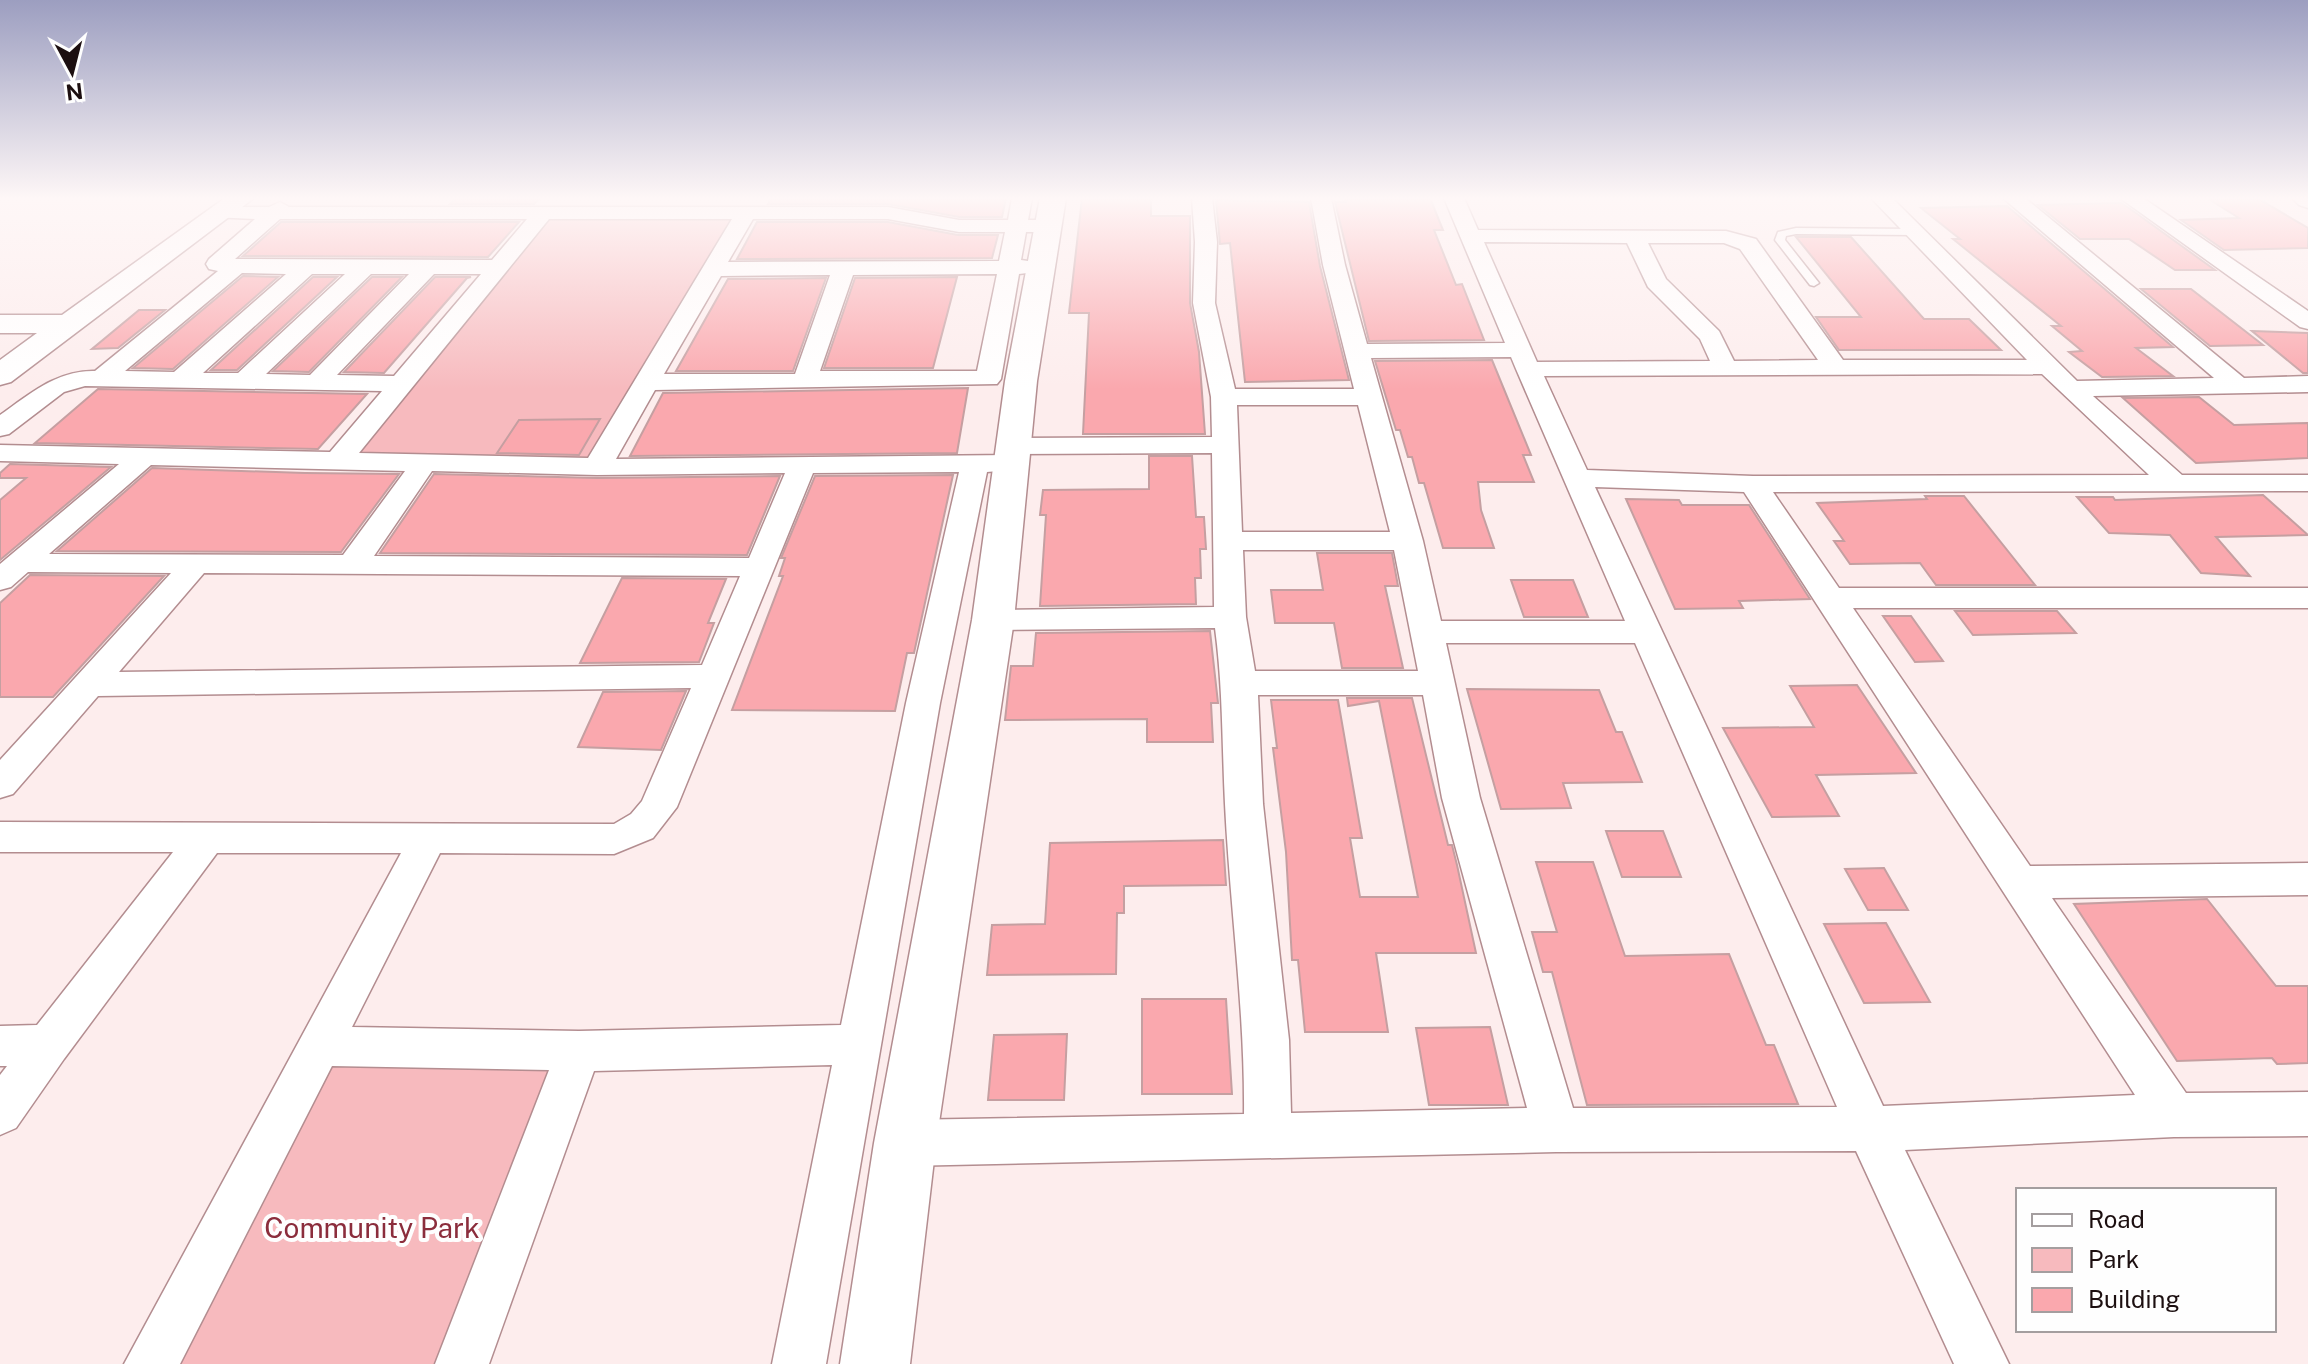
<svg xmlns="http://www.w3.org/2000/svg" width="2308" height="1364" viewBox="0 0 2308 1364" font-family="'Public Sans',sans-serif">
  <rect width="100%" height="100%" fill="#fdeded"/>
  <path fill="#f7babe" d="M542,214L744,215L593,464L337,463Z
    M320,1046L579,1051L462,1364H151Z"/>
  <path fill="#faa8ae" stroke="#c59fa1" stroke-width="2" d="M456,198H540L534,204H450Z
    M771,198H1006L1002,217H959L888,204H768Z
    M1082,198H1151V216H1190V303L1199,352L1205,434H1083L1089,313H1069Z
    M1345,198H1430L1443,230H1434L1456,285L1462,284L1484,340L1369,341L1335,202H1346Z
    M2207,198H2257L2308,228V248L2224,250L2181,220L2239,218Z
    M1216,200L1309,202L1320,266L1349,380L1245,382L1230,243L1220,244Z
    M2121,203L2129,208L2215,270H2175L2129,239H2080L2038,205Z
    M2007,206L2173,347L2136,348L2173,376L2102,377L2069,352L2082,351L2052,326H2061L1953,239H1960L1921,208Z
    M281,222H519L488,257L243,256Z
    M757,222H888L958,235H998L992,258L737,259Z
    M1796,237H1851L1924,319H1969L2001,350H1839L1816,317H1861Z
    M243,276L278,277L173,369L133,368Z
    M313,277H337L237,370H211Z
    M372,277H402L309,372L273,371Z
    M435,277H471L467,278L384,373L344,372Z
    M957,277L933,368H824L855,278Z
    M826,278L793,371H676L728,279Z
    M2141,289H2191L2263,345L2210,346Z
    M139,310H165L118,348L92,349Z
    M2252,331L2308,333V373H2303Z
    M1492,360L1531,455H1523L1534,482H1478L1481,510L1494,548H1443L1424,483H1419L1412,457H1408L1400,430H1396L1375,361Z
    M968,388L957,453L630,456L663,393Z
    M98,389L367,394L318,449L35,443Z
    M2199,397L2234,425L2308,423V458L2196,463L2123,398Z
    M600,419L579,455L497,453L519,420Z
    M1149,456H1192L1196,517H1204L1206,549H1200L1201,578H1195L1196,604L1040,606L1046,515H1040L1043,490L1149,489Z
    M10,464L111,467L0,560V500L26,478H0V473Z
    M152,468L305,473L399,474L341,552L57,551Z
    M434,474L597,478L780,476L747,555L380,553Z
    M953,475L914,653H907L895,711L732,710L783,576H779L785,558H781L815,476Z
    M2263,495L2308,535L2216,537L2250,576L2201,573L2170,535L2109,533L2077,497H2113L2115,500Z
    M1925,496H1964L2035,585H1936L1920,563L1850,564L1834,541H1844L1817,503L1927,499Z
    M1626,499L1679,500L1682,505H1749L1810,599L1739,601L1743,608L1675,609Z
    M1317,553H1392L1398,586H1385L1403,668H1342L1334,623H1275L1271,590H1323Z
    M30,575L164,576L53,697H0V603Z
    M622,578L726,579L708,623H714L699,662L580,663Z
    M1511,580H1573L1588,617H1524Z
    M1955,611H2057L2076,633L1973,635Z
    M1883,616H1911L1943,661L1915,662Z
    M1210,631L1218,703H1211L1213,742H1147V719L1005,720L1011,666H1033L1036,633Z
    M1857,685L1916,773L1816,775L1839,816L1772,817L1723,728L1814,727L1790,686Z
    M1467,689L1599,690L1616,732H1622L1642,782L1563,783L1571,808L1501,809Z
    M686,691L661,750L578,747L603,692Z
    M1347,698H1412L1448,845H1452L1457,865L1476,953H1376L1388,1032H1305L1298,960H1292L1286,852L1273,748H1277L1271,700H1338L1362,838H1350L1360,897H1418L1379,701L1348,706Z
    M1606,831H1663L1681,877H1622Z
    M1223,840L1226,885L1124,886V913H1117L1116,974L987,975L992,925L1045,924L1050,843Z
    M1536,862H1593L1625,956L1729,954L1766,1045H1774L1798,1104L1587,1105L1552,972H1543L1532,932H1557Z
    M1884,868L1908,910H1868L1845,869Z
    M2207,899L2276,986H2308V1063L2277,1064L2272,1058L2177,1061L2074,904Z
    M1886,923L1930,1002L1864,1003L1824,924Z
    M1142,999H1226L1232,1094H1142Z
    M1490,1027L1508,1105H1429L1416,1028Z
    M1067,1034L1064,1100H988L994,1035Z"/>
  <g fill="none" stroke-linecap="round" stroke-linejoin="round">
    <g stroke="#b38d90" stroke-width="3">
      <path id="lane" d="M1796,228L1915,229L1920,232L1915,235L1796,234L1786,236L1785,240L1819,283L1814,286L1810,285L1775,240L1778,232Z"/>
    </g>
    <g stroke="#b38d90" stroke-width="3">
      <path id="street" d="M1012,198H1032L1028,220H1048L1058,226L1048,232H1026L1021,260L1035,262L1038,267L1035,272L1019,274L1001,379L997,384L655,390L616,459L1011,455L1021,457L1025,463L1021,469L987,472L940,703L826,1364H772L832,1065L594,1071L489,1364H435L549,1070L332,1066L180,1364H124L401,853H217L64,1059L16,1128L0,1135V1075L7,1066H0V1026L37,1025L173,852H0V822L614,824L631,814L642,801L691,688L98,696L13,794L0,798V760L171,573L28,572L11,587L0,590V564L119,464L0,461V445L330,452L382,391L85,386L64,392L9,434L0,436V415C30,394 57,370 95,371L218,271L209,269L206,264L209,259L255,219L212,217L209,213L212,209L219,207H269L280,202L289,207H888L959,220H1008ZM280,219H527L492,260L235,259ZM549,219H732L588,458L359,453ZM753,219H888L959,232H1005L999,261L728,262ZM242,273L286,274L174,372L125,371ZM312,274H345L238,373H203ZM371,274H409L310,375L266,374ZM434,274H481L394,376L337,375ZM997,274L977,371H820L853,275ZM830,275L795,374H664L721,276ZM151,465L405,471L343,555L49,554ZM432,471L597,475L785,473L749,558L374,556ZM959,472L906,703L841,1025L579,1031L352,1027L440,853L614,854L653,838L677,807L813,473ZM204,573L740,576L702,665L119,672Z
        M1192,198H1212L1217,242L1215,303L1235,389H1354L1323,265L1311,198H1331L1345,265L1367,344L1505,343L1444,198H1464L1478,230L1726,231L1756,239L1843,360H2027L1871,198H1892L2077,381L2214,378L2003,198H2025L2244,378L2308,376V392L2093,396L2182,475H2308V491L1773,492L1839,588H2308V608H1853L2030,866L2308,863V895L2052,898L2186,1093L2308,1092V1136L2174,1137L1905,1150L2009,1364H1954L1856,1151L1556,1152L905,1166L888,1159L881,1143L888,1127L905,1120L1244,1114C1245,1010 1230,908 1225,804C1222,744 1223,687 1215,628L993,630L982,627L977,620L982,613L993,610L1214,607L1212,453L1013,454L1003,452L999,446L1003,440L1013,438L1212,437L1211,397L1193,303L1195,242ZM1484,242L1627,243L1648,287L1700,339L1710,361L1537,362ZM1648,243H1724L1740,249L1818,360L1734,361L1719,331L1666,279ZM1511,357L1516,369L1625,621H1441L1423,541L1371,358ZM2042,374L2149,475L1753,476L1587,470L1544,376ZM1237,405H1358L1390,532H1242ZM1595,487L1744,492L2135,1095L1883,1106ZM1243,550H1394L1418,671H1255L1246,617ZM1446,643H1635L1837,1107L1573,1108L1480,798ZM1258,695H1423L1442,798L1527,1108L1291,1113L1289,1040L1263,804Z
        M2120,198H2143L2308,311V329L2300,327Z"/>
    </g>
    <g stroke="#b38d90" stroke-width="3">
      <path id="secondary" d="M225,198H254L11,382L0,385V360L37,333H0V315H62Z
        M1040,198H1066L1037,381L1014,620L936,1143L910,1364H840L874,1143L972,620L1005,381Z
        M2292,198H2308V208L2299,205Z"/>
    </g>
    <use href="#lane" fill="#fff" fill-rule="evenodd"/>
    <use href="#street" fill="#fff" fill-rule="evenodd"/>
    <use href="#secondary" fill="#fff" fill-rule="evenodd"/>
  </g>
  <linearGradient id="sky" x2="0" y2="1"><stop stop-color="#9c9ec0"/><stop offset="0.51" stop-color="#fef7f7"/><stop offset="1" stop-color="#fef7f7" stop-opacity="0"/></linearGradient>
  <rect width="2308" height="389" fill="url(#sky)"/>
  <g text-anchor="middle" stroke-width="8" stroke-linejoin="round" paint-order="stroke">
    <g font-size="28" fill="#8b2d3c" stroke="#fefefe">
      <text x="372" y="1238">Community Park</text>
    </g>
  </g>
  <rect x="2016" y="1188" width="260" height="144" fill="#fefefe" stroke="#a49e9f" stroke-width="2"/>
  <rect x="2032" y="1214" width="40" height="12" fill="#ffffff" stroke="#a49e9f" stroke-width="2"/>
  <text x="2088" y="1228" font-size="24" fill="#1c0f10">Road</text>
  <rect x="2032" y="1248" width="40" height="24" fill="#f7babe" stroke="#a49e9f" stroke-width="2"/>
  <text x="2088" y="1268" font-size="24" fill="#1c0f10">Park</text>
  <rect x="2032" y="1288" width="40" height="24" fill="#faa8ae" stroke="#a49e9f" stroke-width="2"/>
  <text x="2088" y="1308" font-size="24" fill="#1c0f10">Building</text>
  <g transform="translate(72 72) rotate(173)" stroke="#fefefe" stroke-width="6" paint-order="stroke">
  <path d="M0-6L14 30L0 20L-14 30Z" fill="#1c0f10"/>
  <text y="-12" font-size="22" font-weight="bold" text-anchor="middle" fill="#1c0f10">N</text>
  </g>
</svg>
